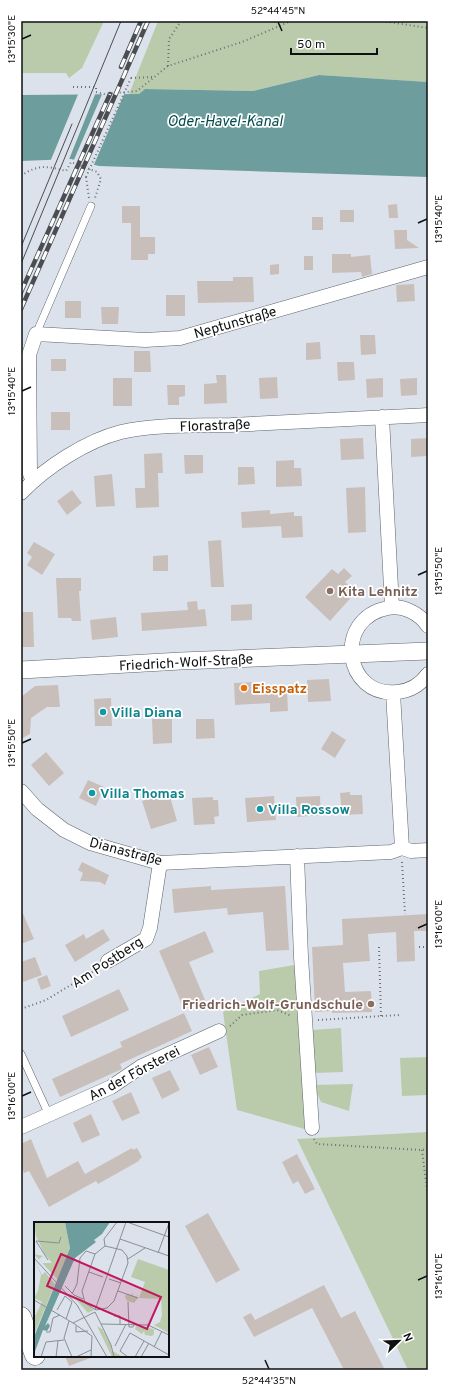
<svg xmlns="http://www.w3.org/2000/svg" width="449" height="1391" viewBox="0 0 449 1391" font-family="Overpass,sans-serif">
  <rect width="100%" height="100%" fill="#dce2eb"/>
  <path fill="#bacbab" d="M21,21H104L82,68L69,78L66,73H21Z
    M158,21H428V82L319,75L253,91L145,89L139,94H129Z
    M306,963L313,1085L353,1084L349,1111L321,1102L318,1095L313,1094L315,1132L237,1110L223,1012L260,994L259,971Z
    M341,1028L343,1072L314,1073L312,1030Z
    M428,1057V1095L402,1096L400,1058Z
    M428,1132V1370H408L297,1139Z"/>
  <path fill="#6e9d9e" d="M319,75L428,82V177L99,166L71,159L21,161V95L139,94L145,89L253,91Z"/>
  <path fill="#dce2eb" d="M79,92H96L68,162H50Z
    M103,92H125L93,167L73,162Z"/>
  <path fill="#c9bfba" d="M397,204L398,218H389L388,205Z
    M122,206H140V237H155V254H148V260H131V223H122Z
    M340,210H354V222H340Z
    M312,217H323V230H312Z
    M394,230H407V240L419,248L395,249Z
    M332,254H351V257L370,255L372,274L362,277L361,272L332,273Z
    M304,256H313V270H304Z
    M279,264V274L270,275V265Z
    M233,277H253L254,302L198,303L197,281H233Z
    M414,284L415,301L397,302L396,285Z
    M166,295H185V316H166Z
    M65,301H81V318H65Z
    M101,307H119L118,324H102Z
    M360,335H375L376,354L361,355Z
    M320,342L321,359L306,360V343Z
    M134,351H150L151,372H134Z
    M51,359H66V371H51Z
    M337,362H354L355,380L338,381Z
    M216,375H226L227,403L204,404V384L217,383Z
    M277,377L278,398L260,399L259,378Z
    M113,378H132V406H113Z
    M383,378V397L367,398L366,379Z
    M417,378V395L401,396L400,379Z
    M167,385H185V396L179,397V405H168Z
    M51,412H70V430H51Z
    M363,438L364,459L341,460L340,439Z
    M428,438V456L411,457V439Z
    M162,453L163,473H158L159,507L136,508L135,488H145L144,454Z
    M184,455H203V473L185,474Z
    M294,460V468H301L302,486L276,487V461Z
    M238,467H254L255,484L238,485Z
    M112,474L115,506L96,507L94,476Z
    M365,487L366,532L348,533L346,488Z
    M72,490L82,503L67,515L57,501Z
    M270,510V514L294,512V516H302L303,537L282,538L281,526L242,528L241,512Z
    M221,540L224,587H211L208,541Z
    M34,542L55,554L42,575L27,565L32,557L27,553Z
    M168,555V571H153V556Z
    M344,568L352,576L345,582L356,592L330,621L305,597L332,569L338,574Z
    M56,578H81V591H79L81,621H72L71,618H58Z
    M197,601L198,610L205,609L207,626L142,631L141,613L188,610L187,602Z
    M252,604V620L231,621V605Z
    M21,612H33L34,647H21Z
    M116,617L118,637L92,640L90,620Z
    M329,679L331,701L308,702L307,680Z
    M255,682V692L287,691L288,711L270,712V703L235,705L234,683Z
    M58,685L60,707H47L31,718L30,734L21,739V697L35,686Z
    M111,698L112,726H95L94,699Z
    M152,719H172V743L153,744Z
    M196,719H214L215,738L196,739Z
    M332,731L346,740L335,758L321,749Z
    M46,752L64,773L49,786L31,765Z
    M88,780L104,787L96,806L79,798Z
    M350,792V795H362L363,814L342,815L340,793Z
    M169,793L177,821L151,829L142,801Z
    M274,796L276,820L247,822L245,798Z
    M320,796L321,815L297,817L296,797Z
    M213,797V800H218L219,816L214,817L215,824L194,825L192,798Z
    M82,862L109,875L105,885L100,882L80,881L83,873L78,870Z
    M211,886V890L285,886L289,950L266,951L263,912L228,915L227,908L174,913L172,889Z
    M21,909L34,939L21,944Z
    M428,914V931H414L415,961L397,962L396,932L368,934L370,961L343,963L345,992L371,991L372,1012L332,1013V1011L315,1012L312,947L343,945L342,919Z
    M103,929L110,940L75,962L65,945L84,934L86,939Z
    M205,931L214,952L189,962L205,1000L184,1009L159,951Z
    M35,957L42,975L23,982L21,977V962Z
    M47,975L51,986L41,990L37,979Z
    M119,989L129,1010L71,1037L62,1016Z
    M184,1013L192,1031L120,1064L122,1069L60,1097L52,1079L122,1047L120,1042Z
    M209,1047L218,1067L200,1075L191,1055Z
    M170,1070L180,1090L162,1099L152,1078Z
    M131,1092L140,1113L122,1121L112,1101Z
    M91,1114L100,1135L82,1143L73,1123Z
    M31,1139L47,1178L78,1161L85,1174L132,1148L133,1150L137,1148L142,1157L139,1160V1161L98,1184L96,1181L49,1207L29,1171L24,1173L21,1166V1144Z
    M297,1154L315,1189L305,1194L298,1181L293,1184L282,1162Z
    M208,1213L240,1270L216,1283L185,1226Z
    M324,1285L341,1318L355,1311L385,1370H344L312,1308L254,1337L243,1317L251,1313L255,1320Z
    M65,1356H93V1357L69,1366Z"/>
  <g fill="none" stroke-linecap="round" stroke-linejoin="round">
    <g stroke="#5d636a" stroke-width="8">
      <path id="service" d="M36,334L91,206
        M21,1054L49,1115"/>
    </g>
    <g stroke="#5d636a" stroke-width="15">
      <path id="minor" d="M382,417L392,607
        M33,481L30,474L29,355L36,334L145,340L180,338L428,267
        M21,493C46,467 86,441 121,432C156,424 195,426 231,425C296,422 362,418 428,415
        M428,626C419,613 403,605 388,608C333,618 344,698 397,692C410,691 420,685 428,674
        M393,693L402,848
        M21,791L37,809L64,830L90,843L160,863L391,852L402,848L411,851L428,850
        M297,856L301,957L312,1128
        M108,961L146,939L150,928L160,863
        M21,1127L111,1087L142,1066L219,1031"/>
    </g>
    <g stroke="#5d636a" stroke-width="18">
      <path id="tertiary" d="M21,670L181,661L428,651"/>
    </g>
    <g stroke="#5d636a" stroke-width="21">
      <path id="secondary" d="M21,1317L35,1355"/>
    </g>
    <path stroke="#6b6f74" stroke-width="2" stroke-dasharray="1 3" stroke-linecap="butt" d="M382,21L428,28
      M168,66L169,39L181,21
      M131,78L153,77
      M73,87H96V92L104,94L137,91L168,66L242,42L291,21
      M21,176C38,164 47,166 66,171L71,162L97,172L101,179L95,198
      M86,177L89,198
      M402,862L405,914
      M379,947L381,1016
      M419,947H428
      M21,1009L46,1000L99,968
      M318,1020L400,1015
      M230,1026L242,1015L277,1010L292,1016
      M314,1139L317,1144L422,1150L428,1148
      M422,1150L428,1198"/>
    <use href="#service" stroke="#fff" stroke-width="7"/>
    <use href="#minor" stroke="#fff" stroke-width="14"/>
    <use href="#tertiary" stroke="#fff" stroke-width="17"/>
    <use href="#secondary" stroke="#fff" stroke-width="20"/>
    <path stroke="#4a4e52" stroke-width="1" d="M21,247L72,124
      M21,264L121,21"/>
    <g stroke="#4a4e52" stroke-width="4.5">
      <path id="rail" d="M121,67L141,21
        M21,292L110,94
        M21,309L148,21"/>
    </g>
    <use href="#rail" stroke="#fff" stroke-width="3" stroke-dasharray="9" stroke-linecap="butt"/>
    <path stroke="#6b6f74" stroke-width="2" stroke-dasharray="1 3" stroke-linecap="butt" d="M86,177L131,78"/>
  </g>
  <path fill="none" stroke="#0e1113" stroke-width="1.5" d="M278,22L282,31M22,39L31,35M418,223L427,219M22,391L31,387M418,575L427,571M22,743L31,739M418,928L427,924M22,1096L31,1092M418,1280L427,1276M265,1360L269,1369"/>
  <g fill="#8d6e63" stroke="#fff" stroke-width="1.5">
    <circle cx="330" cy="591" r="4"/>
    <circle cx="371" cy="1004" r="4"/>
  </g>
  <circle fill="#e8710a" stroke="#fff" stroke-width="1.5" cx="244" cy="688" r="4"/>
  <g fill="#0f9aa8" stroke="#fff" stroke-width="1.5">
    <circle cx="103" cy="712" r="4"/>
    <circle cx="92" cy="793" r="4"/>
    <circle cx="260" cy="809" r="4"/>
  </g>
  <g text-anchor="middle" stroke-width="3.5" stroke-linejoin="round" paint-order="stroke">
    <g font-size="14" fill="#0e1113" stroke="#fff">
      <text transform="translate(235 322) rotate(-16)" y="5">Neptunstraße</text>
      <text transform="translate(215 425) rotate(-2)" y="5">Florastraße</text>
      <text transform="translate(186 662) rotate(-3)" y="5">Friedrich-Wolf-Straße</text>
      <text transform="translate(126 851) rotate(15)" y="5">Dianastraße</text>
      <text transform="translate(107 962) rotate(-33)" y="5">Am Postberg</text>
      <text transform="translate(134 1073) rotate(-28)" y="5">An der Försterei</text>
    </g>
    <g font-size="14" font-weight="bold" fill="#785e54" stroke="#fff" text-anchor="start">
      <text x="338" y="596">Kita Lehnitz</text>
      <text x="363" y="1009" text-anchor="end">Friedrich-Wolf-Grundschule</text>
    </g>
    <g font-size="14" font-weight="bold" fill="#c56008" stroke="#fff" text-anchor="start">
      <text x="252" y="693">Eisspatz</text>
    </g>
    <g font-size="14" font-weight="bold" fill="#0d838f" stroke="#fff" text-anchor="start">
      <text x="111" y="717">Villa Diana</text>
      <text x="100" y="798">Villa Thomas</text>
      <text x="268" y="814">Villa Rossow</text>
    </g>
    <g font-size="15" font-style="italic" fill="#004c4e" stroke="#fff">
      <text x="225" y="126">Oder-Havel-Kanal</text>
    </g>
  </g>
  <g transform="translate(34 1222)">
    <rect width="135" height="135" fill="#dce2eb"/>
    <path d="M0,0H31L36,25L24,58L0,32L9,34L5,37L8,41H18L10,31L2,14ZM0,37L8,53L11,50L21,62L0,113V96L8,80L0,76L4,69L7,53ZM104,37L135,48V111L120,103L126,100L128,93L127,77L104,76L100,81L93,79L91,75L92,72L97,73L98,71L100,75L104,73L102,75L105,76L111,60L97,55ZM39,74L48,77L60,88L54,91ZM63,104L68,107L77,123V128L89,135H78ZM102,104L120,107V112L118,114L111,113L110,109L108,112L101,107Z" fill="#bacbab"/>
    <path d="M31,0H76L68,12L60,18L62,20L41,36L11,104L14,101L16,104L13,109L9,108L0,132V115L36,26Z" fill="#6e9d9e"/>
    <path fill="none" stroke="#8a8e95" stroke-width="1" d="M93,0L135,15M86,17L135,34M2,19L25,21L27,15M2,19L14,38M71,24L88,28L93,34L94,41L80,79L73,86L62,88L51,81L48,69L61,32ZM71,24L70,17L83,0M124,31L135,1M0,36L43,83L73,135M94,37L111,26M55,50L69,55M75,57L87,61M31,64L40,73L49,77M84,69L104,76M38,72L43,62L46,36L52,29L61,32M0,78L39,101L61,90L67,102L114,103L135,113M94,80L95,105H99L100,103M23,88L31,74L38,80L32,97M61,88L92,0M80,94H86V102M35,99L30,116L38,135M39,101L58,114L57,135M67,102L77,123L80,135M42,104V110L54,109M12,110H16L19,96L26,93M81,124L92,102M120,125L128,109M7,135L12,120L30,118M22,135L24,119M42,135L57,128M94,135L86,129L96,111L135,133M101,135L110,119M107,135L115,121"/>
    <path fill="#c2185b" fill-opacity="0.15" stroke="#c2185b" stroke-width="2" d="M27,32L127,75L113,107L13,64Z"/>
    <rect width="135" height="135" fill="none" stroke="#0e1113" stroke-width="2"/>
  </g>
  <rect width="449" height="1391" fill="none" stroke="#ffffff" stroke-width="44"/>
  <g transform="translate(399 1341) rotate(67)" stroke="#ffffff" stroke-width="3" paint-order="stroke">
  <path d="M0-3L7 15L0 10L-7 15Z" fill="#0e1113"/>
  <text y="-6" font-size="11" font-weight="bold" text-anchor="middle" fill="#0e1113">N</text>
  </g>
  <path d="M291 48v6h86v-6" fill="none" stroke="#0e1113" stroke-width="2"/>
  <text x="297" y="48" font-size="12" fill="#0e1113" stroke="#ffffff" stroke-width="3" paint-order="stroke">50 m</text>
  <rect x="22" y="22" width="405" height="1347" fill="none" stroke="#0e1113" stroke-width="1.5"/>
  <g font-size="10" text-anchor="middle" fill="#0e1113">
    <text x="278" y="14">52°44'45"N</text>
    <text transform="translate(11 39) rotate(-90)" y="4">13°15'30"E</text>
    <text transform="translate(438 219) rotate(-90)" y="4">13°15'40"E</text>
    <text transform="translate(11 391) rotate(-90)" y="4">13°15'40"E</text>
    <text transform="translate(438 571) rotate(-90)" y="4">13°15'50"E</text>
    <text transform="translate(11 743) rotate(-90)" y="4">13°15'50"E</text>
    <text transform="translate(438 924) rotate(-90)" y="4">13°16'00"E</text>
    <text transform="translate(11 1096) rotate(-90)" y="4">13°16'00"E</text>
    <text transform="translate(438 1276) rotate(-90)" y="4">13°16'10"E</text>
    <text x="269" y="1384">52°44'35"N</text>
  </g>
</svg>
